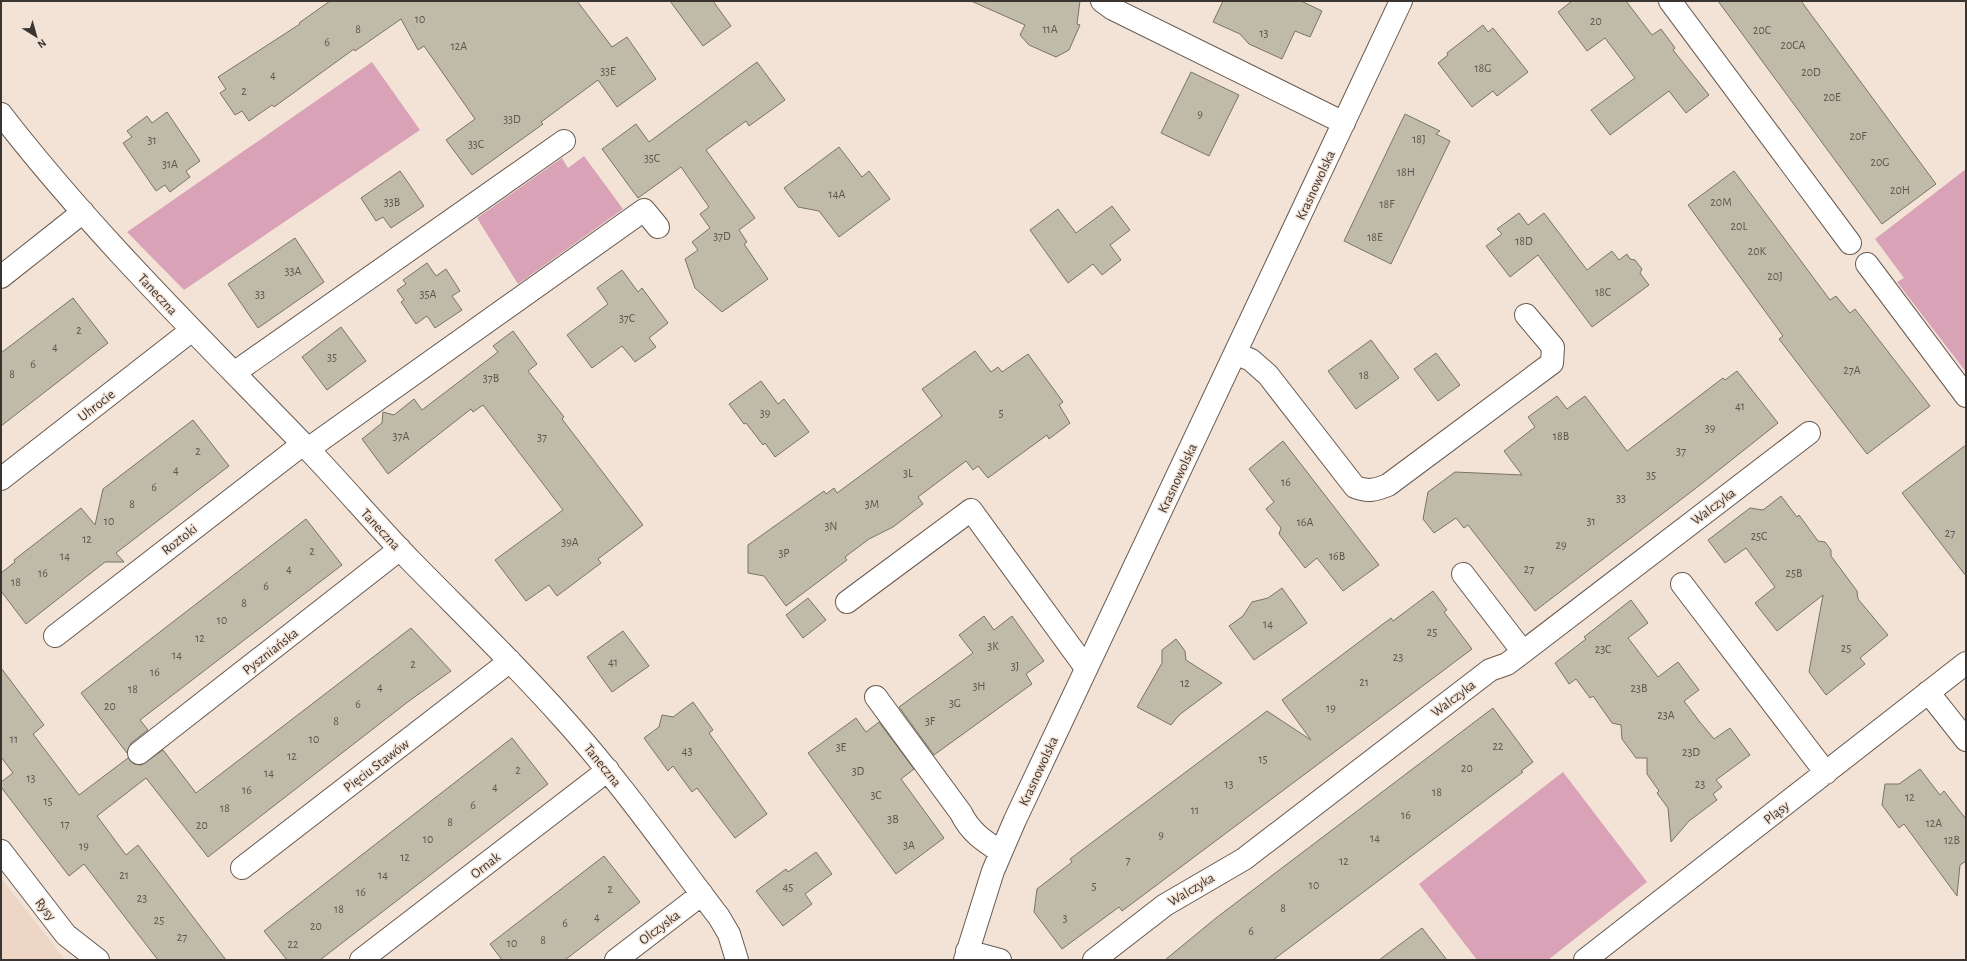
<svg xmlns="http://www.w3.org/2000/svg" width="1967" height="961" viewBox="0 0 1967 961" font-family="'Alegreya Sans',sans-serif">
  <rect width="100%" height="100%" fill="#f3e3d7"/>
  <path fill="#edd6c6" d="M1,878L65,960H1Z"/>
  <path fill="#daa2b7" d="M372,62L420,130L184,290L127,232Z
    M584,156L623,209L518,284L477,218L562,158L568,168Z
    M1966,169V372L1897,282L1904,278L1875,239Z
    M1563,772L1647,882L1548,960H1477L1419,884Z"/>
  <path fill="#c0baa9" stroke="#797465" d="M330,1H577L612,47L627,37L656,79L617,107L598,80L541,122L543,124L472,175L446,140L475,119L424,46L418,50L401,19L355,51L354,49L274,107L272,105L249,121L242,111L235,115L220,93L226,89L218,77L300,24L299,23Z
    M670,1H713L731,26L703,46Z
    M971,1H1080L1077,24L1080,25L1069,50L1056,57L1029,45L1020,35L1025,25Z
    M1223,1H1301L1322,11L1310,37L1295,31L1282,59L1249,44L1240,34L1213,22Z
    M1572,1H1626L1652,35L1661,29L1675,48L1673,50L1709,95L1686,113L1669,91L1610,135L1591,110L1635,78L1605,38L1587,51L1558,12Z
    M1718,1H1801L1936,184L1882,224Z
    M1483,25L1488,32L1493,28L1528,72L1497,96L1493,91L1472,107L1438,63L1448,55L1447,53Z
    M757,62L785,100L749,126L746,121L706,150L755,218L739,230L747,242L744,244L768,279L722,312L695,288L685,259L698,250L692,242L710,228L700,214L709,207L681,167L638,198L602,149L636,124L649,142Z
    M1191,72L1239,95L1209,156L1161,133Z
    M167,112L200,161L186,171L190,177L170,192L165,185L156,191L123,143L132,137L127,131L147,116L152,123Z
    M1405,114L1440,131L1436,134L1450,141L1391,264L1344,241Z
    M839,147L862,177L869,171L890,199L839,237L819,211L798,207L784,188Z
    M400,171L424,206L391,228L383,217L376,221L361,198Z
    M1734,171L1830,300L1836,296L1850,313L1855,309L1930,406L1867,454L1779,339L1783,336L1688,205Z
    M1112,206L1130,230L1110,245L1121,260L1102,275L1093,264L1068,283L1030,230L1058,209L1076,233Z
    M1519,213L1528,225L1544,213L1587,270L1612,251L1619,260L1627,254L1630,259L1635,260L1642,269L1640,273L1649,285L1592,327L1538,255L1510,277L1486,246L1502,234L1497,229Z
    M295,238L324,282L258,328L228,284Z
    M427,263L436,276L446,269L460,291L452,296L462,310L435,328L427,316L416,324L401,302L404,300L397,290L406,284L403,280Z
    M622,270L638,292L642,288L668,323L649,338L656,347L635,362L622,346L592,368L567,335L608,304L597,288Z
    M73,298L108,343L1,426V353Z
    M341,327L366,361L327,390L302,357Z
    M513,331L537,364L528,371L564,417L562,419L643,525L598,559L601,563L557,596L549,585L526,601L495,560L563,510L483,405L473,412L471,409L388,474L362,439L382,423L383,412L394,415L414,399L422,410L498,352L493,346Z
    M1371,340L1399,378L1356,409L1328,371Z
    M975,351L991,372L998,367L1002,372L1028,354L1063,402L1059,405L1070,423L1049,439L1047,435L988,478L978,466L973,470L966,461L918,497L923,504L893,527L869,539L845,557L847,560L786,606L764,576L748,573V545L824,491L826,494L834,488L837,493L942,416L922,389Z
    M1436,353L1460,385L1438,401L1414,369Z
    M1737,371L1778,423L1700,485L1535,611L1468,525L1464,528L1456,518L1434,533L1423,519L1428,492L1455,472L1522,475L1504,451L1535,427L1528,417L1557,396L1567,409L1585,396L1627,451L1723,378L1725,380Z
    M761,381L778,404L784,399L809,432L775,457L765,443L763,445L746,423L744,424L729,404Z
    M193,420L229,466L116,553L124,562H105L26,624L1,591V573L15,562L14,560L81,508L95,525L103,489Z
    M1283,441L1379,565L1343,591L1317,558L1305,568L1279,534L1281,528L1266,509L1274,502L1249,469Z
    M1966,445V576L1902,493Z
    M1781,496L1797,517L1799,515L1818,541L1825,542L1831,550V556L1857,591L1858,599L1888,635L1860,658L1865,664L1826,695L1809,672L1823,595L1777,631L1755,603L1775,587L1746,548L1725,563L1708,540L1750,508L1763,510Z
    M306,519L342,565L140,720L148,730L131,743L127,753L81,693Z
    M1282,588L1307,623L1254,660L1229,626L1243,616L1252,602L1268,598Z
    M1433,591L1447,610L1444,612L1472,649L1122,911L1119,907L1062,949L1034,912L1037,889L1072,862L1070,859L1267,711L1311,740L1282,700L1391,618L1393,621Z
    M808,598L826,620L803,638L786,615Z
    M1631,600L1648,623L1628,638L1658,677L1678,662L1699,690L1684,701L1699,721L1714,739L1730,728L1750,755L1716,780L1722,787L1713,794L1717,800L1689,821L1671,842L1668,808L1657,793L1659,791L1647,774V758H1636L1622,739L1621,725L1612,723L1593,696L1590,698L1576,679L1569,684L1555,663L1586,639L1584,637Z
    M984,616L994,630L1012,616L1044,661L1026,674L1032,684L934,755L899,707L973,653L959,635Z
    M411,628L451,671L409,701L208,857L146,778L97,816L126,855L138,845L226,960H158L84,864L69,876L1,787V782L13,773L1,757V668L44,725L33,734L79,795L128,758L134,764L141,765L163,750L196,793Z
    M623,631L649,666L612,692L587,657Z
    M1176,639L1185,651L1186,660L1222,683L1179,715L1171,725L1137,707L1162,663V650Z
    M693,702L713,730L709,733L767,814L735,838L697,788L692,792L673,766L668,771L644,738L659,727L662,715L673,717Z
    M1493,708L1533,762L1521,771L1523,772L1273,960H1165L1216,918Z
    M856,718L866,732L879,722L914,769L901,779L944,838L896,874L808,753Z
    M512,738L548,784L320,960H287L264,931Z
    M1920,769L1940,795L1944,791L1966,819V861L1960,865L1957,896L1904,824L1899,828L1882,805L1885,784H1899Z
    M816,852L832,874L805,894L812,904L783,926L756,891L786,869L788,872Z
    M604,856L640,902L565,960H502L490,944Z
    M1422,928L1447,960H1379Z"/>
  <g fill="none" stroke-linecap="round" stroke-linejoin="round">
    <g stroke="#685a50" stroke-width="24">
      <path id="minor" d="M1102,1L1113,9L1344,123
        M1670,1L1850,243
        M1,114C93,233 201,338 305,446C341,483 375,524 411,561C462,613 514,663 562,717C619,780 668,850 719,917L729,934L737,960
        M1867,264L1966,396
        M1,277L83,212
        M1235,353L1251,360L1268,375L1355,487C1368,492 1376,490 1388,485L1552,363L1553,347L1526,315
        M234,373L564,141
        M308,449L644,210L658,227
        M1,479L192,330
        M1463,574L1523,652
        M1682,584L1826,773
        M847,602L971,510L1086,668
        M55,636L303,444
        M1928,692L1966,740
        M876,697L961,813C970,832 984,841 1001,852
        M139,753L400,549
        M1,851L66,935L98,960
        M242,868L510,661
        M967,951L1000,960
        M361,960L608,770
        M616,960L702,894
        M965,960L993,871L1015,820L1401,1
        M1094,960L1165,905L1244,859L1490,670L1507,664L1523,652L1809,433
        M1585,960L1966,663"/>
    </g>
    <use href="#minor" stroke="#fff" stroke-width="22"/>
  </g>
  <g text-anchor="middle" stroke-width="3" stroke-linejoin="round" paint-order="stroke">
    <g font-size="12" fill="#5c564f">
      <text x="420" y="23">10</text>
      <text x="1596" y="25">20</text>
      <text x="358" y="33">8</text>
      <text x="1050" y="33">11A</text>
      <text x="1762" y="34">20C</text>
      <text x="1264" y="37">13</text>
      <text x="327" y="46">6</text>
      <text x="1793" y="49">20CA</text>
      <text x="459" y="50">12A</text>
      <text x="1483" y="72">18G</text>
      <text x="608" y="75">33E</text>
      <text x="1811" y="76">20D</text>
      <text x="273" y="79">4</text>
      <text x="244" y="95">2</text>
      <text x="1832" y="101">20E</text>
      <text x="1200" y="118">9</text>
      <text x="512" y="123">33D</text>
      <text x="1858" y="140">20F</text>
      <text x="1419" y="143">18J</text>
      <text x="152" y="144">31</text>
      <text x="476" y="148">33C</text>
      <text x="652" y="162">35C</text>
      <text x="1880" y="166">20G</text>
      <text x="170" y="168">31A</text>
      <text x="1406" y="176">18H</text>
      <text x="1900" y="194">20H</text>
      <text x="837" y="198">14A</text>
      <text x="392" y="206">33B</text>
      <text x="1721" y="206">20M</text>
      <text x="1387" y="208">18F</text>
      <text x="1739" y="230">20L</text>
      <text x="722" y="240">37D</text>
      <text x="1375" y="241">18E</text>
      <text x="1524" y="245">18D</text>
      <text x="1757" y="255">20K</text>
      <text x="293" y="275">33A</text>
      <text x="1775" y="280">20J</text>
      <text x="1603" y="296">18C</text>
      <text x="260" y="298">33</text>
      <text x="428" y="298">35A</text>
      <text x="627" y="322">37C</text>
      <text x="79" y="334">2</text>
      <text x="55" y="351">4</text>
      <text x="332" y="361">35</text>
      <text x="33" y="368">6</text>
      <text x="1852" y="374">27A</text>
      <text x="12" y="378">8</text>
      <text x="1364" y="379">18</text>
      <text x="491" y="382">37B</text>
      <text x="1740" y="410">41</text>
      <text x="765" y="417">39</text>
      <text x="1001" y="417">5</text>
      <text x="1710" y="432">39</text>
      <text x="401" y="440">37A</text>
      <text x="1561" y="440">18B</text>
      <text x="542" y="441">37</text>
      <text x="198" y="455">2</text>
      <text x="1681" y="455">37</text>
      <text x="176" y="474">4</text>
      <text x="908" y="477">3L</text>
      <text x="1651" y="479">35</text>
      <text x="1286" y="486">16</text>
      <text x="154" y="491">6</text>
      <text x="1621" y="502">33</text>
      <text x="132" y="508">8</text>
      <text x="872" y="508">3M</text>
      <text x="109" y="525">10</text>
      <text x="1591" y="525">31</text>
      <text x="1305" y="526">16A</text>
      <text x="831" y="530">3N</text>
      <text x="1950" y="537">27</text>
      <text x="1759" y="540">25C</text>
      <text x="87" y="543">12</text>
      <text x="570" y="546">39A</text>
      <text x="1561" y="549">29</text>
      <text x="312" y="555">2</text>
      <text x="784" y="557">3P</text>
      <text x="65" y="560">14</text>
      <text x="1337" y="560">16B</text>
      <text x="289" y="573">4</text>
      <text x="1529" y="573">27</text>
      <text x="43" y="577">16</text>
      <text x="1794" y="577">25B</text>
      <text x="16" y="586">18</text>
      <text x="266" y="590">6</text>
      <text x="244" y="607">8</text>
      <text x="222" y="624">10</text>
      <text x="1268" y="628">14</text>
      <text x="1432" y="636">25</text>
      <text x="200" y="642">12</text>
      <text x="993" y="650">3K</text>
      <text x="1846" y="652">25</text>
      <text x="1603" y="653">23C</text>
      <text x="177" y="659">14</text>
      <text x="1398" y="661">23</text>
      <text x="613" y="666">41</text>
      <text x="413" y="668">2</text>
      <text x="1015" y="670">3J</text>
      <text x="155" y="676">16</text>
      <text x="1364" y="686">21</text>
      <text x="1185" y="687">12</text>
      <text x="979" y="690">3H</text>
      <text x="380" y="691">4</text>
      <text x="1639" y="692">23B</text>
      <text x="133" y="693">18</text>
      <text x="955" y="707">3G</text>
      <text x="358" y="708">6</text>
      <text x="110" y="710">20</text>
      <text x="1331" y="712">19</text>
      <text x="1666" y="719">23A</text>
      <text x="336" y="725">8</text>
      <text x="930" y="725">3F</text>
      <text x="14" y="743">11</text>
      <text x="314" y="743">10</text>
      <text x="1498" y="750">22</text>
      <text x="841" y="751">3E</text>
      <text x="687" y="755">43</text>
      <text x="1691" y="756">23D</text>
      <text x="292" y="760">12</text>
      <text x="1263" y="763">15</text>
      <text x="1467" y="772">20</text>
      <text x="518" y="774">2</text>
      <text x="858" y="775">3D</text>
      <text x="269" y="777">14</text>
      <text x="31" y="782">13</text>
      <text x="1229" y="788">13</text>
      <text x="1700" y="788">23</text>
      <text x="495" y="791">4</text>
      <text x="247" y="794">16</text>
      <text x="1437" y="796">18</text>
      <text x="876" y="799">3C</text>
      <text x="1910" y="801">12</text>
      <text x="48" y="805">15</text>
      <text x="473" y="809">6</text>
      <text x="225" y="812">18</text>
      <text x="1195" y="814">11</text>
      <text x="1406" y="819">16</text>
      <text x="893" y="823">3B</text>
      <text x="450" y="826">8</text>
      <text x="1934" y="827">12A</text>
      <text x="65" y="828">17</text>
      <text x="202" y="829">20</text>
      <text x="1161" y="839">9</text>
      <text x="1375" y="842">14</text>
      <text x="428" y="843">10</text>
      <text x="1952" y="844">12B</text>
      <text x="909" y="849">3A</text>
      <text x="84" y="850">19</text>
      <text x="405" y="861">12</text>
      <text x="1128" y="864">7</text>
      <text x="1344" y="865">12</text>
      <text x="124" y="879">21</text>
      <text x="383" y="879">14</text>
      <text x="1314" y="889">10</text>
      <text x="1094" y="890">5</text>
      <text x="788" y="891">45</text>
      <text x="610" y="893">2</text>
      <text x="361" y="896">16</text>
      <text x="142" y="902">23</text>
      <text x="1283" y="912">8</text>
      <text x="339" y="913">18</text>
      <text x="597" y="921">4</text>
      <text x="1065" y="922">3</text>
      <text x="159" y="924">25</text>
      <text x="565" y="927">6</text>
      <text x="316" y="930">20</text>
      <text x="1251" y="935">6</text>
      <text x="182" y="941">27</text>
      <text x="543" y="944">8</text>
      <text x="512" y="947">10</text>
      <text x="293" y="948">22</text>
    </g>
    <g font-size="14" fill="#3b3531" stroke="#f3e3d7">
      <text transform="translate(1315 185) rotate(-65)" y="5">Krasnowolska</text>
      <text transform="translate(158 294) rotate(47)" y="5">Taneczna</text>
      <text transform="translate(96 405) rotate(-38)" y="5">Uhrocie</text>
      <text transform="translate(1177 478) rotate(-65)" y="5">Krasnowolska</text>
      <text transform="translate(1713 506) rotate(-37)" y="5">Walczyka</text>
      <text transform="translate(381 529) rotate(47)" y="5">Taneczna</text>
      <text transform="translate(179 539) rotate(-38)" y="5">Roztoki</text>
      <text transform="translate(270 651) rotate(-38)" y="5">Pyszniańska</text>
      <text transform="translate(1453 698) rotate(-37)" y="5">Walczyka</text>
      <text transform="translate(376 765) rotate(-37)" y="5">Pięciu Stawów</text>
      <text transform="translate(603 765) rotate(51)" y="5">Taneczna</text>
      <text transform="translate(1038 771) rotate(-65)" y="5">Krasnowolska</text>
      <text transform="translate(1776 812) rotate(-38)" y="5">Pląsy</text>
      <text transform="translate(485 865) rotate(-38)" y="5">Ornak</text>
      <text transform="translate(1191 889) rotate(-31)" y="5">Walczyka</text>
      <text transform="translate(46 909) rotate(52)" y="5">Rysy</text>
      <text transform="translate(659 927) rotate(-37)" y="5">Olczyska</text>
    </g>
  </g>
  <rect width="1967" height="961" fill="none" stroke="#3b3531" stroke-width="4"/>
  <g transform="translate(36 36) rotate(143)" stroke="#f3e3d7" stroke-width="3" paint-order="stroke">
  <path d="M0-3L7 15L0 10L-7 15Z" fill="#3b3531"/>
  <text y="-6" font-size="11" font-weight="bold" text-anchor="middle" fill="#3b3531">N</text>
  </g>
</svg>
